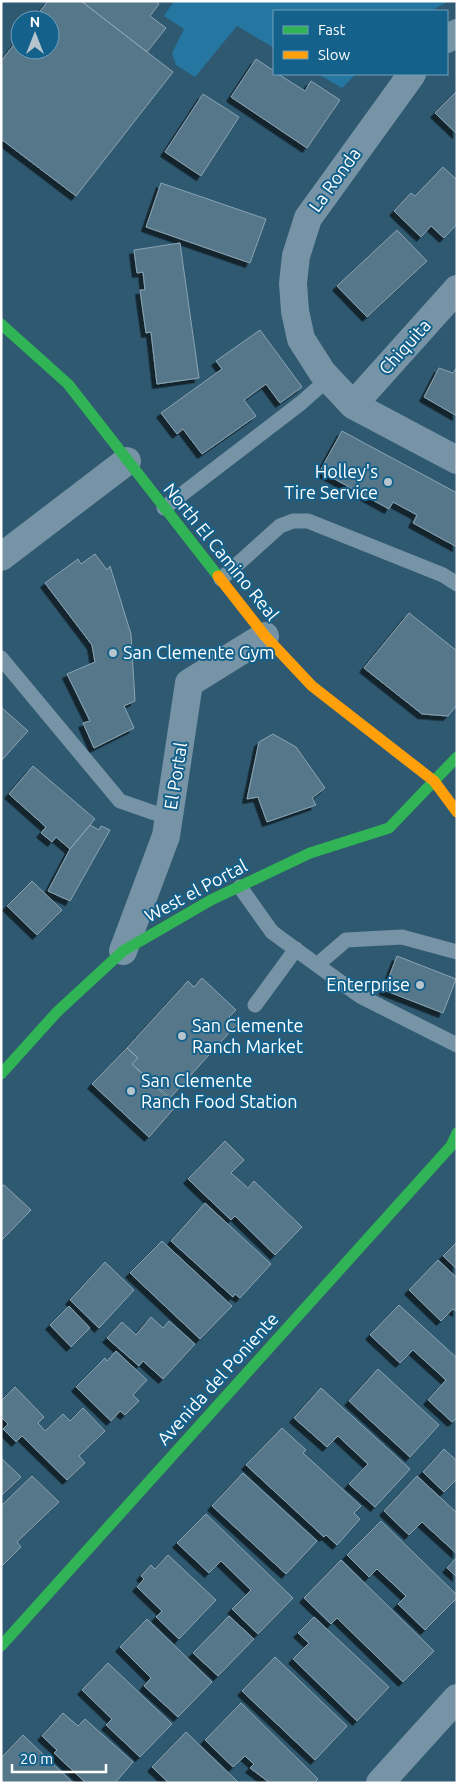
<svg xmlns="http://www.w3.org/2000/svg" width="458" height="1784" viewBox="0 0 458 1784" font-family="Ubuntu,sans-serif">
  <defs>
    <filter id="shadow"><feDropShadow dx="-4.5" dy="4.5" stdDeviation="0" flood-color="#0009"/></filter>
  </defs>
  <rect width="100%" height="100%" fill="#2f5970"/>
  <path fill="#2576a0" d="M174,1H449L431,11H274V48L237,26L195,77L176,65L172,53L184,29L164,16Z
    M318,74H356L342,88Z"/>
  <path fill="#577789" stroke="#8aa4b2" filter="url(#shadow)" d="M48,1H81L173,72L76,196L1,139V61L20,37V50H50V20H33Z
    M81,1H156L159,4L150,16L166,28L147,52Z
    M256,59L274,71V74H278L305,91L311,81L340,100L307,148L231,97Z
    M457,91V134L435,113Z
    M203,94L239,117L201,176L165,152Z
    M443,167L457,180V224L444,238L431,226L421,237L394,211L411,193L415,196Z
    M161,183L266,219L250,263L146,227Z
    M397,230L427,261L367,317L337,286Z
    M180,243L199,378L157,384L151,332L146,333L140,290H145L143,272L137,273L134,250Z
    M260,330L302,387L280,403L266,384L244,400L256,416L202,454L183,429L177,434L161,413L222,369L216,361Z
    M457,367V416L424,397L439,368L453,373Z
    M342,431L457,493V547L413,523L417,515L393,502L389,509L320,471Z
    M95,554L107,570L110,566L131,634L135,701L124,706L134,728L94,748L83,723L90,721L67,674L95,662L92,645L45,583L78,559L81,564Z
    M409,613L457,651V705L448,716L422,714L364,668Z
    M1,707L28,731L1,761Z
    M273,734L296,747L325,788L312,798L316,805L267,822L258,797L247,799L259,742Z
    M33,766L95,819L70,849L56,837L52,842L41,833L46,827L9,794Z
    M90,825L99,830L101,826L110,830L70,901L48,891L70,849Z
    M32,881L62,910L37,935L7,906Z
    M397,956L456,979L443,1013L384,990Z
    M202,978L236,1010L229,1017L237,1024L170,1098L132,1064L138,1058L127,1048L188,981L194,987Z
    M127,1048L138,1058L132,1064L176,1106L149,1137L92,1084Z
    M225,1141L244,1160L231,1173L248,1188L254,1181L302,1227L275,1255L235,1216L231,1220L188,1179Z
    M4,1185L31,1210L1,1241V1186Z
    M205,1203L271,1264L240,1298L235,1294L233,1297L171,1241Z
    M162,1241L232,1306L200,1339L130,1273Z
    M457,1242V1269L443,1256Z
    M438,1260L457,1278V1312L453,1309L441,1321L409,1290Z
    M105,1262L134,1290L99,1328L70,1300Z
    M399,1305L457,1358V1418L452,1422L428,1400L446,1380L413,1350L400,1363L370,1335Z
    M69,1306L90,1328L71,1347L50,1325Z
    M151,1317L163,1328L169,1321L195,1344L163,1379L143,1361L139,1366L107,1338L122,1322L136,1335Z
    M116,1351L147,1380L133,1395L139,1401L125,1415L120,1411L111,1421L76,1387L105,1358L107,1361Z
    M378,1369L439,1425L410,1457L349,1401Z
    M15,1387L44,1417L38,1423L45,1431L63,1414L70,1421L83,1408L105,1431L79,1456L85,1463L67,1480L22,1436L16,1442L3,1429L8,1424L1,1417V1401Z
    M321,1388L410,1469L375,1507L349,1484L368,1464L338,1436L327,1447L294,1418Z
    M282,1428L306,1450L303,1453L361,1506L354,1513L360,1519L337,1545L326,1535L324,1537L246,1465Z
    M444,1449L457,1461V1479L444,1492L423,1472Z
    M1,1458L21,1477L1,1496Z
    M243,1473L317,1541L286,1574L212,1506Z
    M32,1476L59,1502L17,1542L21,1547L1,1567V1506Z
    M417,1476L457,1513V1554L422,1522L409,1535L384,1511Z
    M206,1514L293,1598L258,1634L232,1609L251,1590L221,1561L209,1573L177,1543Z
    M381,1521L457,1595V1598L425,1630L398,1604L406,1596L377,1569L369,1577L347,1555Z
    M168,1555L216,1600L179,1639L156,1617L162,1611L137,1587L144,1579L141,1576L151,1565L155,1569Z
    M457,1557V1577L447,1568Z
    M341,1560L434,1651L403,1682L337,1618L331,1624L304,1598Z
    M229,1616L254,1639L218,1676L193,1653Z
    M314,1617L389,1687L357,1721L293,1659L309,1643L298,1633Z
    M147,1619L212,1682L178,1717L144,1686L151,1678L120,1647Z
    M275,1657L347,1726L315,1760L242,1691Z
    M108,1663L172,1724L140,1757L106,1725L112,1719L82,1690Z
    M241,1703L318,1779L314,1783H270L250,1768L254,1764L245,1756L233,1767L205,1740Z
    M63,1713L78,1726L85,1719L133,1762L115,1783H86L54,1753L57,1750L42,1736Z
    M186,1732L239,1783H169L152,1767Z
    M23,1735L73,1783H2L1,1758Z"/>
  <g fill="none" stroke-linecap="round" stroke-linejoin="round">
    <path stroke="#7694a5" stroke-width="15" d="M164,508L301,403L328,379
      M221,579L280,526L293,521H308L443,575L457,584
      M1,658L120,801L169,818
      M240,887L272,932L317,965L360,996L457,1045
      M317,965L346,940L402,937L457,952
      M255,1005L296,949"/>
    <path stroke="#7694a5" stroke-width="28" d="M447,39L457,33
      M412,74L308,218L296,256L293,283L295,311L301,339L322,372L353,405L457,460
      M353,405L457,289
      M1,557L127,461
      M123,951L166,836L189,683L265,636
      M380,1783L457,1698"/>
    <path stroke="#30b455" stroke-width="11" d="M1,324L68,384L218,576
      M1,1074L57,1012L123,951L211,900L310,853L389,828L457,757
      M1,1646L451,1146L457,1133"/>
    <path stroke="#ff9f0a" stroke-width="11" d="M218,576L265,636L312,686L434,781L457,812"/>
  </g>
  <g fill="#b6c5cd" stroke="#14618b" stroke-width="2">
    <circle cx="388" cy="482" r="5"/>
    <circle cx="113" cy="653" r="5"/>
    <circle cx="420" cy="985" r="5"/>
    <circle cx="182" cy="1036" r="5"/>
    <circle cx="131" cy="1091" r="5"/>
  </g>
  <g text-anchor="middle" stroke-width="4" stroke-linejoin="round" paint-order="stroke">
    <g font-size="18" fill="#fff" stroke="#14618b">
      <text transform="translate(335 180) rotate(-54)" y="6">La Ronda</text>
      <text transform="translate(405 347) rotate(-48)" y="6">Chiquita</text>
      <text transform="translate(221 552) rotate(51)" y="6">North El Camino Real</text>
      <text transform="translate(176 776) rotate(-81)" y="6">El Portal</text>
      <text transform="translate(196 891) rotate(-28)" y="6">West el Portal</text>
      <text transform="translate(218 1379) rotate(-48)" y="6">Avenida del Poniente</text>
    </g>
    <g font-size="18" fill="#fff" stroke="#14618b" text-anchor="start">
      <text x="378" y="478" text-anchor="end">Holley's<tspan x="378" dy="21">Tire Service</tspan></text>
      <text x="123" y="659">San Clemente Gym</text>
      <text x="410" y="991" text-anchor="end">Enterprise</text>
      <text x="192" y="1032">San Clemente<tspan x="192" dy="21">Ranch Market</tspan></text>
      <text x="141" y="1087">San Clemente<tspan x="141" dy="21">Ranch Food Station</tspan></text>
    </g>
  </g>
  <rect width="458" height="1784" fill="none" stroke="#ffffff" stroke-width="5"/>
  <rect x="273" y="10" width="175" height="65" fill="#14618b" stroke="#72a0b9"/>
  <rect x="283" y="26" width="25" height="8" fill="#30b455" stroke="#72a0b9"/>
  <text x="318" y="35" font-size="15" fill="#ffffff">Fast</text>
  <rect x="283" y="51" width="25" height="8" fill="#ff9f0a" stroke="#72a0b9"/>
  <text x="318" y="60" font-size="15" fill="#ffffff">Slow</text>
  <g transform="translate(35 35)"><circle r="24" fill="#14618b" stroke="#72a0b9"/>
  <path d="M0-4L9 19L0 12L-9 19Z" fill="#b6c5cd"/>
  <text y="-8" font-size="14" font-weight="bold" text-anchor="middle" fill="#ffffff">N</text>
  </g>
  <path d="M12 1764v8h94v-8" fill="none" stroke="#ffffff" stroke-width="2.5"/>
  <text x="20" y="1764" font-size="15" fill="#ffffff" stroke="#14618b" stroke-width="4" paint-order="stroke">20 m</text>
</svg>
